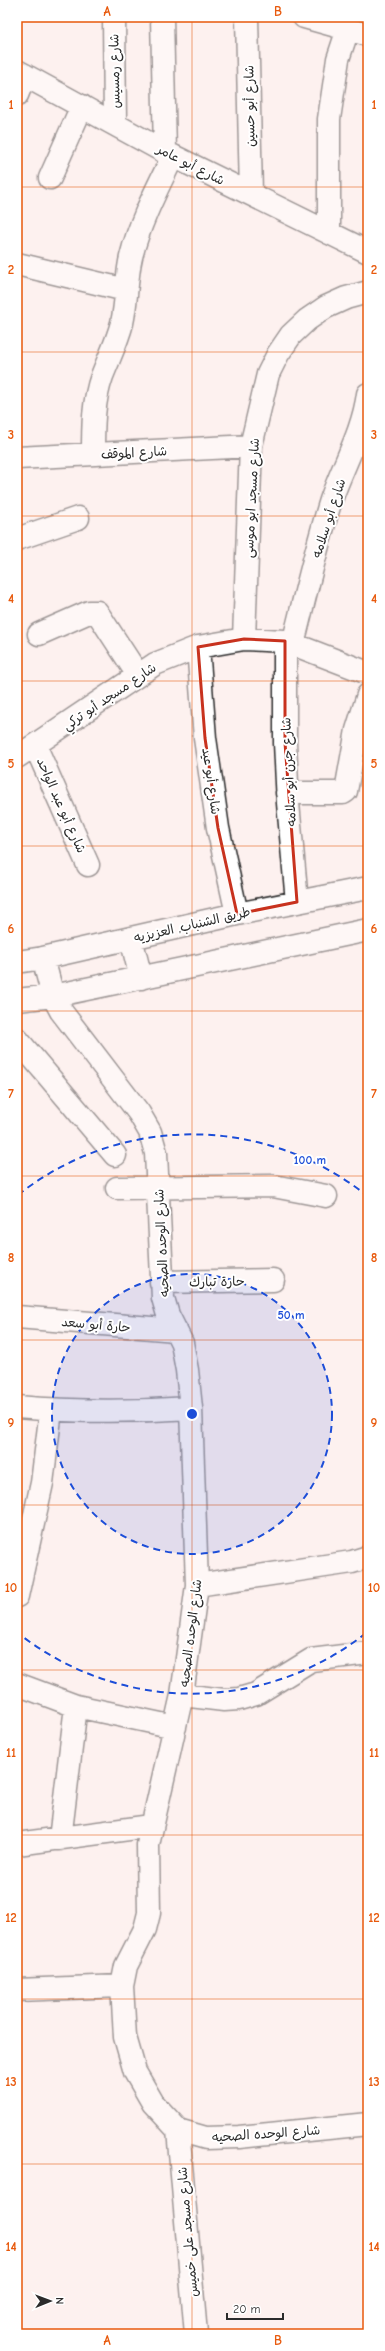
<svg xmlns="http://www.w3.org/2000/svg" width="385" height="2351" viewBox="0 0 385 2351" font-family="'Comic Neue','Playpen Sans Arabic',sans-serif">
  <rect width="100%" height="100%" fill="#fdf1ef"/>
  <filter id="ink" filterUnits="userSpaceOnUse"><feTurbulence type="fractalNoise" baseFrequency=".025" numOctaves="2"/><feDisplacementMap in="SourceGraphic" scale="8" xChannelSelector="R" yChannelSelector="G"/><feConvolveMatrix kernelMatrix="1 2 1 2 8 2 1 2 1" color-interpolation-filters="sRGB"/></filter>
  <g filter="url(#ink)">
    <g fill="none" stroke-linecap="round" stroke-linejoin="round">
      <g stroke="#2b2b2b" stroke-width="25">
        <path id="minor" d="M114,17L115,124
          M162,17L165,152
          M247,17L251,194
          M304,17L368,35
          M17,71L165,152L368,252
          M17,95L25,75
          M50,178L82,106
          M329,233V119L338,59L348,29
          M17,264L126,290
          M93,454C93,428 93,401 102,376C109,358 117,342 122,323C127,301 126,278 131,257C140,221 157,189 173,156
          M17,458L251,446
          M17,539L78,518
          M39,634L89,612H97L138,675
          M244,639L251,446L268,374L278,354L291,335L307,320L326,307L346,298L368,292
          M285,641V743L288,803L297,902
          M293,644C305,596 316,548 331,500C343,465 363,432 368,394
          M198,647L205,738L218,828L237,914
          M35,745L88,865
          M17,757L155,664L198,647L244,639L285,641L368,673
          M287,793H343L346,791L357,730L368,695
          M131,938L141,978
          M43,958L53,996L61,1011L139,1113L150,1132L156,1153L163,1298L168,1315L182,1343L187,1370L191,1408L197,1585L182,1695L148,1845L149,1913L145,1929L126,1966L122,1986L125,2037L135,2072L153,2103L178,2130L206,2138L239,2137L368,2124
          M17,962L43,958L237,914L368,888
          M17,1000L53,996L368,930
          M17,1039L115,1155
          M117,1188L273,1186L326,1196
          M161,1282L273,1280
          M17,1317L176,1330
          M17,1407C75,1412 132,1412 191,1408
          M197,1585L352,1562L368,1557
          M17,1596L42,1483L51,1410
          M17,1684L76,1706L175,1727
          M182,1695L224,1700L239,1699L256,1694L311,1660L368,1653
          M60,1839L76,1706
          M17,1844L151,1826
          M17,1990L122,1986
          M178,2130L196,2334"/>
      </g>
      <use href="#minor" stroke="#fff" stroke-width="22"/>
    </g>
  </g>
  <path d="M0 0H385V2351H0ZM244,639L285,641V743L297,902L237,914L218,828L205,738L198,647Z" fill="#fdf1ef" fill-opacity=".55" fill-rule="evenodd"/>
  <path fill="none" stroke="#c8321e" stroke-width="3" stroke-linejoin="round" d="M244,639L285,641V743L297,902L237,914L218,828L205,738L198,647Z"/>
  <path fill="none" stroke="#e8590c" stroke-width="1" stroke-opacity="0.55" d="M192,17V2334M17,187H368M17,352H368M17,516H368M17,681H368M17,846H368M17,1011H368M17,1176H368M17,1340H368M17,1505H368M17,1670H368M17,1835H368M17,1999H368M17,2164H368"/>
  <circle cx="192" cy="1414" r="140" fill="#1d4ed8" fill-opacity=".12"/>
  <g fill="none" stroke="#1d4ed8" stroke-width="2" stroke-dasharray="7 5">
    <circle cx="192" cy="1414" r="140"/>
    <path d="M366 1633A280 280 0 0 1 18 1633M18 1195A280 280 0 0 1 366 1195"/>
  </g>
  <g text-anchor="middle" stroke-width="4" stroke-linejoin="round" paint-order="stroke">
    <g font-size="13" fill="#2b2b2b" stroke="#fff">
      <text transform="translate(114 71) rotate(-91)" y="5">شارع رمسيس</text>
      <text transform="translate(249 106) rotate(-91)" y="5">شارع أبو حسين</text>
      <text transform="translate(191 164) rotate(27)" y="5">شارع أبو عامر</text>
      <text transform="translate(134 452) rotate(-3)" y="5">شارع الموقف</text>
      <text transform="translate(251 498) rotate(-87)" y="5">شارع مسجد ابو موسى</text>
      <text transform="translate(328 518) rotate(-72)" y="5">شارع أبو سلامه</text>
      <text transform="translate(109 696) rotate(-34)" y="5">شارع مسجد أبو تركي</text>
      <text transform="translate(288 772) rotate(-93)" y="5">شارع جرن أبو سلامه</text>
      <text transform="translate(212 781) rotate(82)" y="5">شارع أبو عيد</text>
      <text transform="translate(62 805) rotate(66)" y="5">شارع أبو عبد الواحد</text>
      <text transform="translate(192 924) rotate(-13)" y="5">طريق الشنباب, العزيزيه</text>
      <text transform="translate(161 1243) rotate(-93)" y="5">شارع الوحده الصحيه</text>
      <text transform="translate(217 1281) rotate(-1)" y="5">حارة تبارك</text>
      <text transform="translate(96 1324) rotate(5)" y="5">حارة أبو سعد</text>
      <text transform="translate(190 1633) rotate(-83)" y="5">شارع الوحده الصحيه</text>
      <text transform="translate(266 2133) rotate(-4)" y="5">شارع الوحده الصحيه</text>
      <text transform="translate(187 2232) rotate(-95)" y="5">شارع مسجد على خميس</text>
    </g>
  </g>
  <circle cx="192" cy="1414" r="6" fill="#1d4ed8" stroke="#fff" stroke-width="2"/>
  <g font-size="12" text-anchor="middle" font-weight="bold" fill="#1d4ed8" stroke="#fff" stroke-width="4" stroke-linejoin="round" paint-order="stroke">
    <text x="310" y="1164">100 m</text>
    <text x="291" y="1319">50 m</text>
  </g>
  <rect width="385" height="2351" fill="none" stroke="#fff" stroke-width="44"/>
  <g transform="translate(50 2301) rotate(89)" stroke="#ffffff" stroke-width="3" paint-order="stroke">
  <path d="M0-3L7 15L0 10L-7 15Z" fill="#2b2b2b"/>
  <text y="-6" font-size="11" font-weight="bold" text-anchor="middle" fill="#2b2b2b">N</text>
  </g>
  <path d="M227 2313v6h56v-6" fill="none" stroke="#2b2b2b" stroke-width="2"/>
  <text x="233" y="2313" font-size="12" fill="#2b2b2b" stroke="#ffffff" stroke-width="3" paint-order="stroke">20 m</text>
  <rect x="22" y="22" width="341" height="2307" fill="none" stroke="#e8590c" stroke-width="1.5"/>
  <g font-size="13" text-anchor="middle" font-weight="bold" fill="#e8590c">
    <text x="107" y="16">A</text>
    <text x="278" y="16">B</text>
    <text x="11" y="109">1</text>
    <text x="374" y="109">1</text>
    <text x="11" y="274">2</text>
    <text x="374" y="274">2</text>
    <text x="11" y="439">3</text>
    <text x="374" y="439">3</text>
    <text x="11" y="603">4</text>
    <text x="374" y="603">4</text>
    <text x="11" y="768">5</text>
    <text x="374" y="768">5</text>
    <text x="11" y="933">6</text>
    <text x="374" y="933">6</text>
    <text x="11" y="1098">7</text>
    <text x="374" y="1098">7</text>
    <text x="11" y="1262">8</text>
    <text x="374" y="1262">8</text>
    <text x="11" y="1427">9</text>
    <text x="374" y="1427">9</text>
    <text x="11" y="1592">10</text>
    <text x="374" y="1592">10</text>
    <text x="11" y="1757">11</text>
    <text x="374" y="1757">11</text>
    <text x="11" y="1922">12</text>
    <text x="374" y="1922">12</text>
    <text x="11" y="2086">13</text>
    <text x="374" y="2086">13</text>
    <text x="11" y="2251">14</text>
    <text x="374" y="2251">14</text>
    <text x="107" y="2345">A</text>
    <text x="278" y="2345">B</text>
  </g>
</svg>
